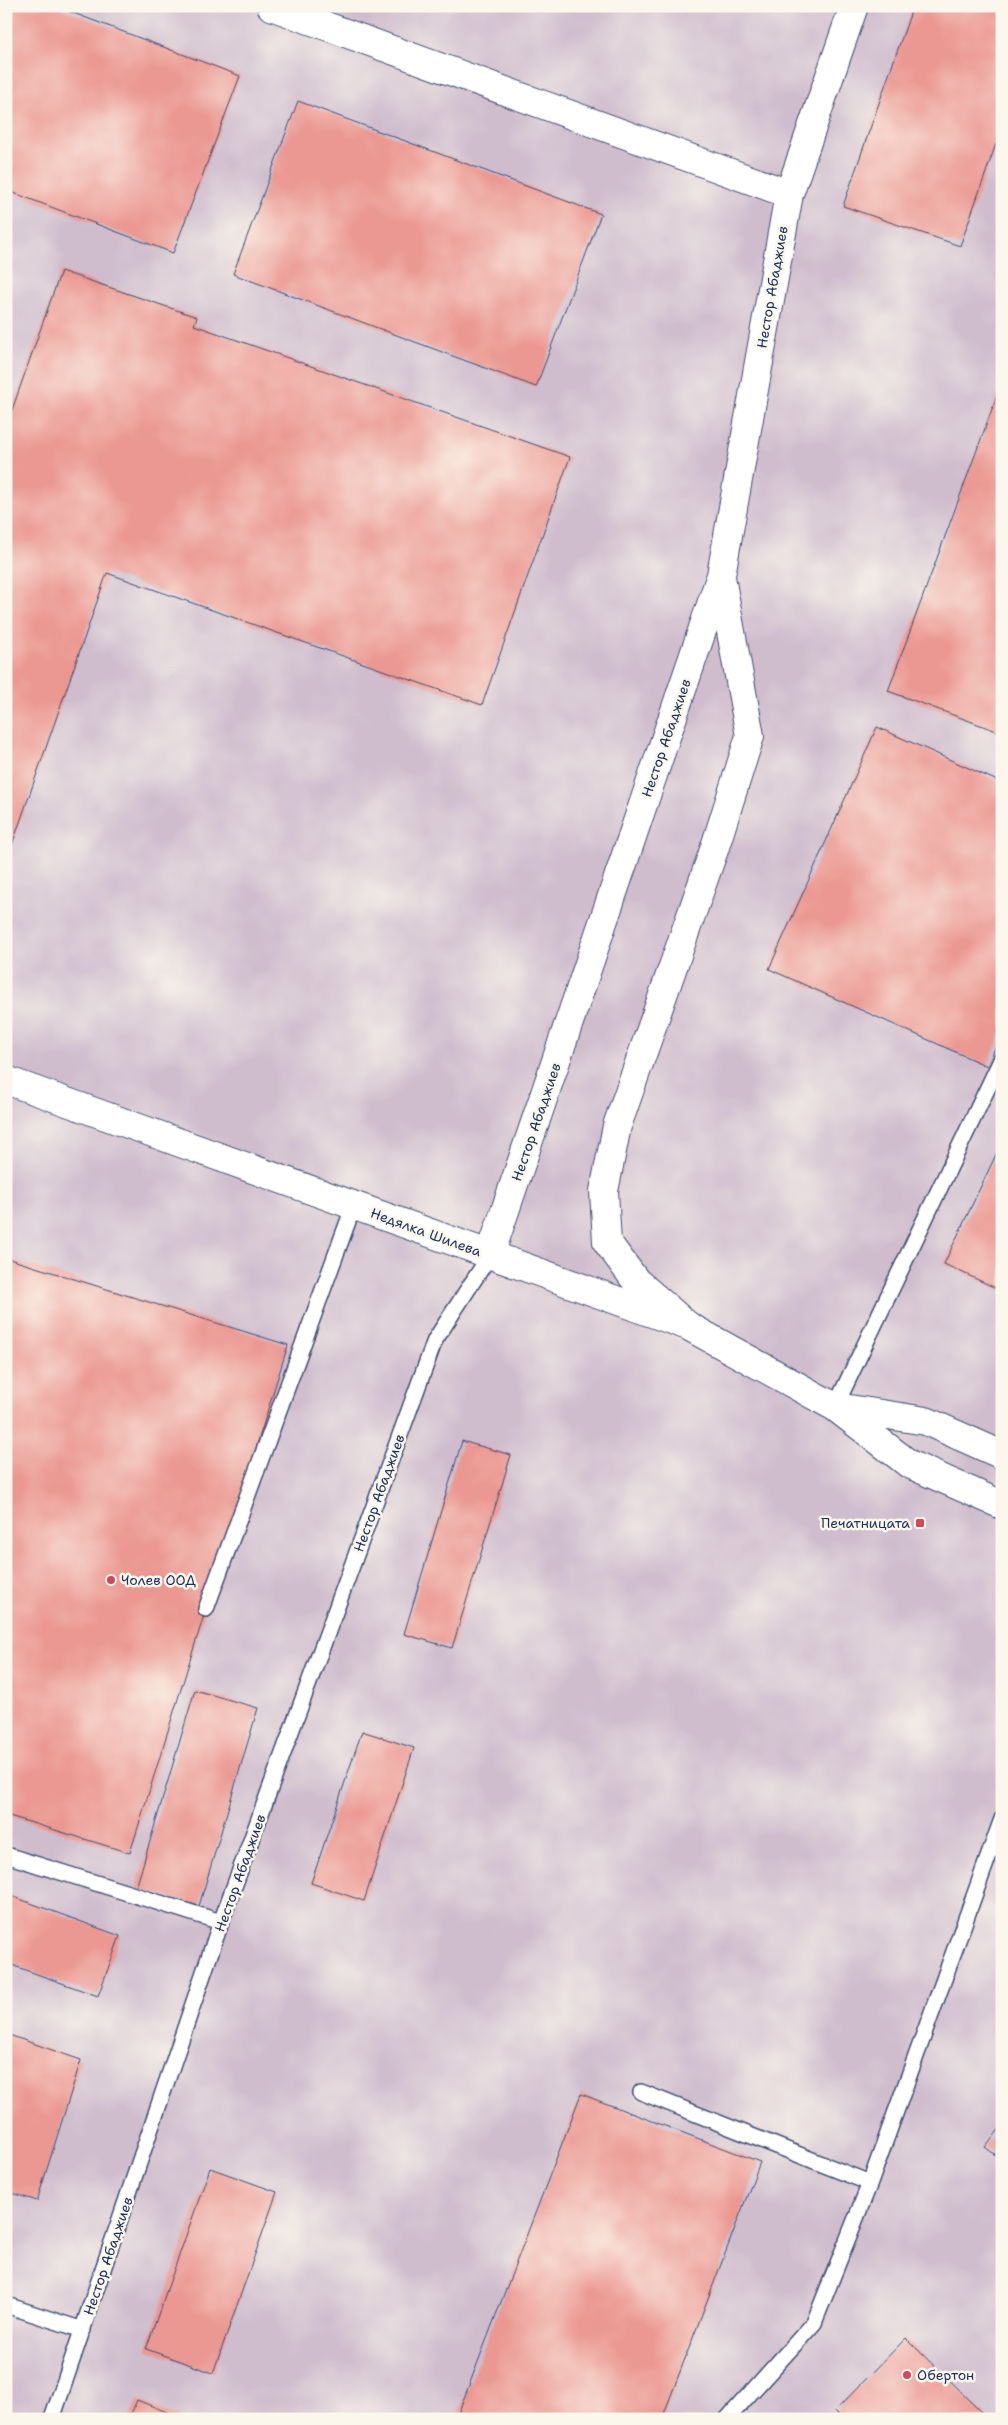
<svg xmlns="http://www.w3.org/2000/svg" width="1008" height="2425" viewBox="0 0 1008 2425" font-family="'Shantell Sans',sans-serif">
  <rect width="100%" height="100%" fill="#fbf7ec"/>
  <filter id="ink" filterUnits="userSpaceOnUse"><feTurbulence type="fractalNoise" baseFrequency=".02" numOctaves="2"/><feDisplacementMap in="SourceGraphic" scale="10" xChannelSelector="R" yChannelSelector="G"/><feConvolveMatrix kernelMatrix="1 2 1 2 8 2 1 2 1" color-interpolation-filters="sRGB"/></filter>
  <filter id="wash" filterUnits="userSpaceOnUse"><feTurbulence type="fractalNoise" baseFrequency=".0096" numOctaves="4" result="noise"/><feDisplacementMap in="SourceGraphic" scale="20" xChannelSelector="R" yChannelSelector="G"/><feGaussianBlur stdDeviation="1.12" result="paint"/><feColorMatrix in="noise" values="0 0 0 0 0 0 0 0 0 0 0 0 0 0 0 0 0 1.4 0 .05"/><feComposite in="paint" operator="in"/></filter>
  <g filter="url(#wash)">
    <rect width="100%" height="100%" fill="#f4ead3"/>
    <path fill="#cfbdce" d="M6,6H1002V2419H6Z"/>
    <g id="blocks">
      <path fill="#eb9892" d="M6,6H55L240,76L173,253L6,190Z
        M913,6H1002V127L960,246L843,206Z
        M298,101L601,214L536,387L233,274Z
        M61,271L197,317L194,325L570,457L482,705L107,573L6,862V427Z
        M1002,382V733L888,691Z
        M877,727L1002,783V1033L987,1066L769,969Z
        M1002,1142V1291L944,1264Z
        M6,1258L288,1345L130,1853L6,1815Z
        M462,1441L511,1455L452,1648L404,1634Z
        M195,1690L258,1708L199,1906L136,1888Z
        M362,1731L414,1748L364,1901L311,1883Z
        M6,1894L120,1936L98,1996L6,1963Z
        M6,2034L81,2060L37,2201L6,2191Z
        M581,2094L760,2162L662,2419H456Z
        M1002,2126V2160L985,2147Z
        M210,2168L277,2192L213,2373L146,2349Z
        M906,2338L988,2419H843L835,2411Z
        M137,2400L184,2419H129Z"/>
    </g>
  </g>
  <g filter="url(#ink)">
    <use href="#blocks" fill-opacity="0" stroke="#3c4b70" stroke-width="1"/>
    <g fill="none" stroke-linecap="round" stroke-linejoin="round">
      <g stroke="#3c4b70" stroke-width="18">
        <path id="service" d="M835,1407L1002,1058
          M206,1609L354,1205
          M6,1855L221,1922
          M641,2092L870,2183
          M6,2305L83,2330
          M52,2419L221,1922L435,1340L490,1255
          M727,2419L814,2323L870,2183L1002,1819"/>
      </g>
      <g stroke="#3c4b70" stroke-width="30">
        <path id="minor" d="M271,6L789,194
          M490,1255L721,575L789,194L854,6
          M687,1325L636,1281L607,1242L604,1191L617,1126L714,850L750,736L721,577"/>
      </g>
      <g stroke="#3c4b70" stroke-width="30">
        <path id="tertiary" d="M6,1080L688,1326L835,1407L909,1464L1002,1505
          M837,1407L926,1421L1002,1455"/>
      </g>
      <use href="#service" stroke="#fff" stroke-width="15"/>
      <use href="#minor" stroke="#fff" stroke-width="28"/>
      <use href="#tertiary" stroke="#fff" stroke-width="28"/>
    </g>
  </g>
  <g fill="#d1495b" stroke="#fbf7ec" stroke-width="2">
    <rect x="915" y="1518" width="10" height="10" rx="2.5"/>
    <circle cx="111" cy="1580" r="5"/>
    <circle cx="907" cy="2375" r="5"/>
  </g>
  <g text-anchor="middle" stroke-width="5" stroke-linejoin="round" paint-order="stroke">
    <g font-size="14" fill="#1b2f5e" stroke="#fbf7ec">
      <text transform="translate(772 287) rotate(-80)" y="5">Нестор Абаджиев</text>
      <text transform="translate(666 738) rotate(-71)" y="5">Нестор Абаджиев</text>
      <text transform="translate(536 1122) rotate(-71)" y="5">Нестор Абаджиев</text>
      <text transform="translate(426 1232) rotate(20)" y="5">Недялка Шилева</text>
      <text transform="translate(379 1493) rotate(-70)" y="5">Нестор Абаджиев</text>
      <text transform="translate(240 1873) rotate(-70)" y="5">Нестор Абаджиев</text>
      <text transform="translate(108 2256) rotate(-71)" y="5">Нестор Абаджиев</text>
    </g>
    <g font-size="14" fill="#1b2f5e" stroke="#fbf7ec" text-anchor="start">
      <text x="910" y="1528" text-anchor="end">Печатницата</text>
      <text x="121" y="1585">Чолев ООД</text>
      <text x="917" y="2380">Обертон</text>
    </g>
  </g>
  <rect width="1008" height="2425" fill="none" stroke="#fbf7ec" stroke-width="25"/>
</svg>
